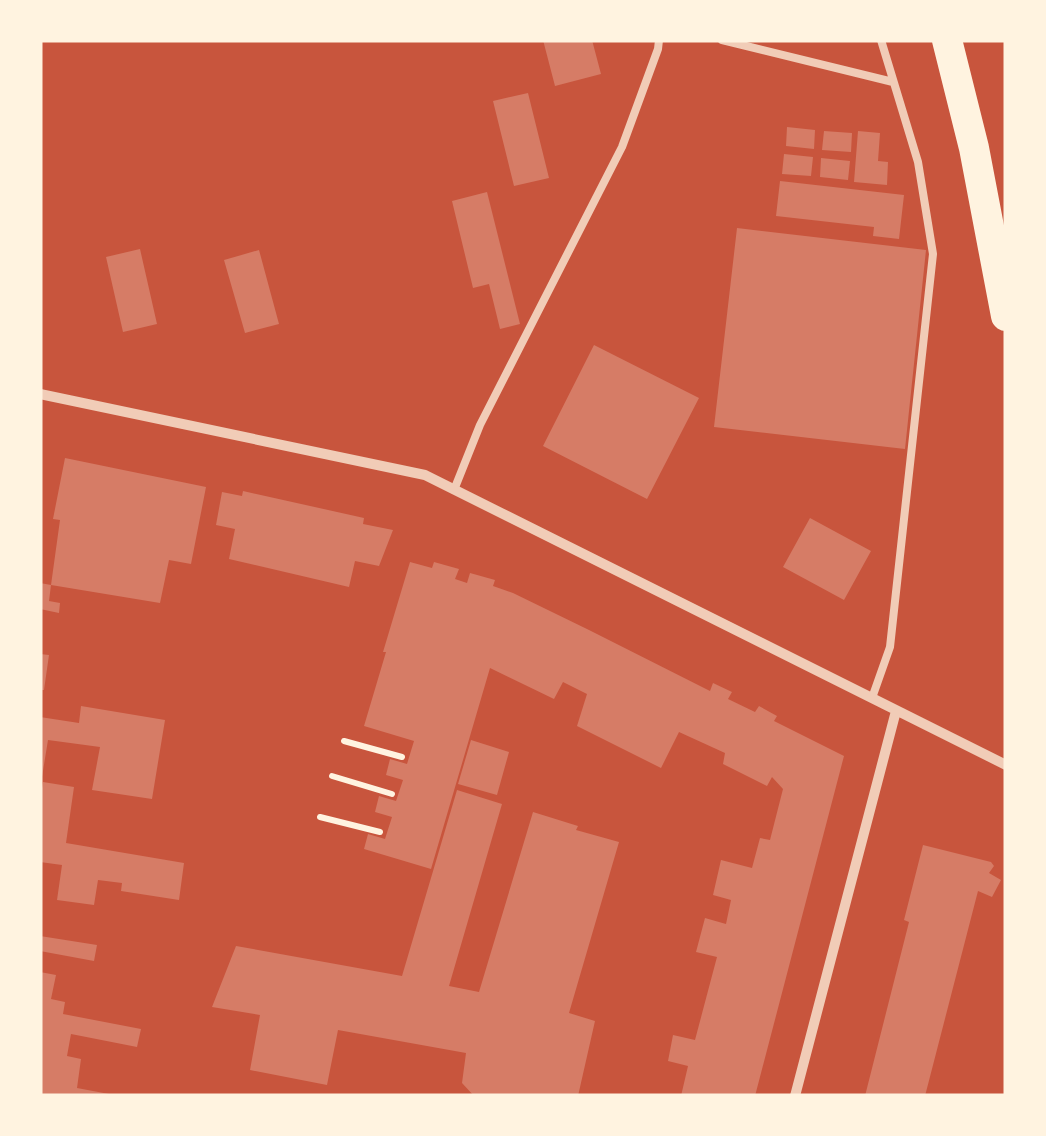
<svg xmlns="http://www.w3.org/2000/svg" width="1046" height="1136" viewBox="0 0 1046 1136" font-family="Mulish,sans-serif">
  <rect width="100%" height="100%" fill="#c8553d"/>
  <path fill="#d67c66" d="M543,40H592L601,74L555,86Z
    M528,93L549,178L514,186L493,101Z
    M787,127L815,130L814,149L786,146Z
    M824,131L852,133L851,152L822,150Z
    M858,131L880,133L878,161L888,162L887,185L854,182Z
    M784,154L813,157L811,176L782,174Z
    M821,158L850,161L848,180L820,177Z
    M780,181L904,195L899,239L873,236L874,227L776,216Z
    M487,192L520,324L500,329L489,284L473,288L452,201Z
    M737,228L926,250L905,449L714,427Z
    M140,249L157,324L123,332L106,257Z
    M259,250L279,324L245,333L224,260Z
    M594,345L699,398L647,499L543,446Z
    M65,458L206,487L191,564L169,560L160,603L51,585L49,601L60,603L59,613L40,609V583L51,585L60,520L53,519Z
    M243,491L364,518L363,524L393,530L379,566L355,561L349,587L229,559L235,529L216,525L222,492L242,496Z
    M810,518L871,551L844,600L783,567Z
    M410,562L432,568L434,562L459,569L455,579L467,583L470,573L495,580L493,586L513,593L589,630L710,691L713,683L732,692L728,699L755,712L759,706L777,716L774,721L844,756L755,1096H681L688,1066L668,1061L673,1035L695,1040L713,972L717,957L696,952L705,918L726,924L731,900L713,895L721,860L752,868L760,838L770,840L783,789L772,777L767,786L723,764L725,753L679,732L661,768L577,726L587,694L563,682L554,699L490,668L431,869L364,849L368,834L385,839L392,817L375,812L379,796L396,801L403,780L386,775L390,759L407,764L414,741L364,726L386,652H383Z
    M40,654L49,655L44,690H40Z
    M81,706L165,720L152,799L92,790L100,747L48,740L42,777H40V717L79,723Z
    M471,740L509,752L497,795L458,784Z
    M43,782L74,787L66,843L184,863L179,900L121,891L122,883L98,880L94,905L57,900L62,865L40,862V801Z
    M457,790L502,804L449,986L479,992L533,812L578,826L576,830L619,842L569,1013L595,1021L578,1096H474L462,1083L466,1053L338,1030L327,1085L250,1070L260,1015L212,1007L236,946L402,976Z
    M923,845L991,862L994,866L989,873L1001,880L992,897L978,891L925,1096H865L909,922L904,920Z
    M40,936L97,945L94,961L40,951Z
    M40,972L56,975L51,999L65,1002L63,1014L141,1029L137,1047L71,1034L67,1056L81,1059L77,1088L109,1094V1096H40Z"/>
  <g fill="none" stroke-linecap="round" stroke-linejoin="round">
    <path stroke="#fff3e0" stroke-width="6" d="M344,741L402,757
      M332,776L392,794
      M320,817L380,832"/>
    <path stroke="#f1ccb7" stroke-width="8" d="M722,40L893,82
      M454,490L480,425L622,147L658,49L659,40
      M872,698L890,647L933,254L918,162L881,40"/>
    <path stroke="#f1ccb7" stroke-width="10" d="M40,394L425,475L1006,765
      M795,1096L896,711"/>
    <path stroke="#fff3e0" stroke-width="30" d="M947,40L974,148L1006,316"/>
  </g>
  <rect width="1046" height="1136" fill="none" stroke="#fff3e0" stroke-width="85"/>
</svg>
